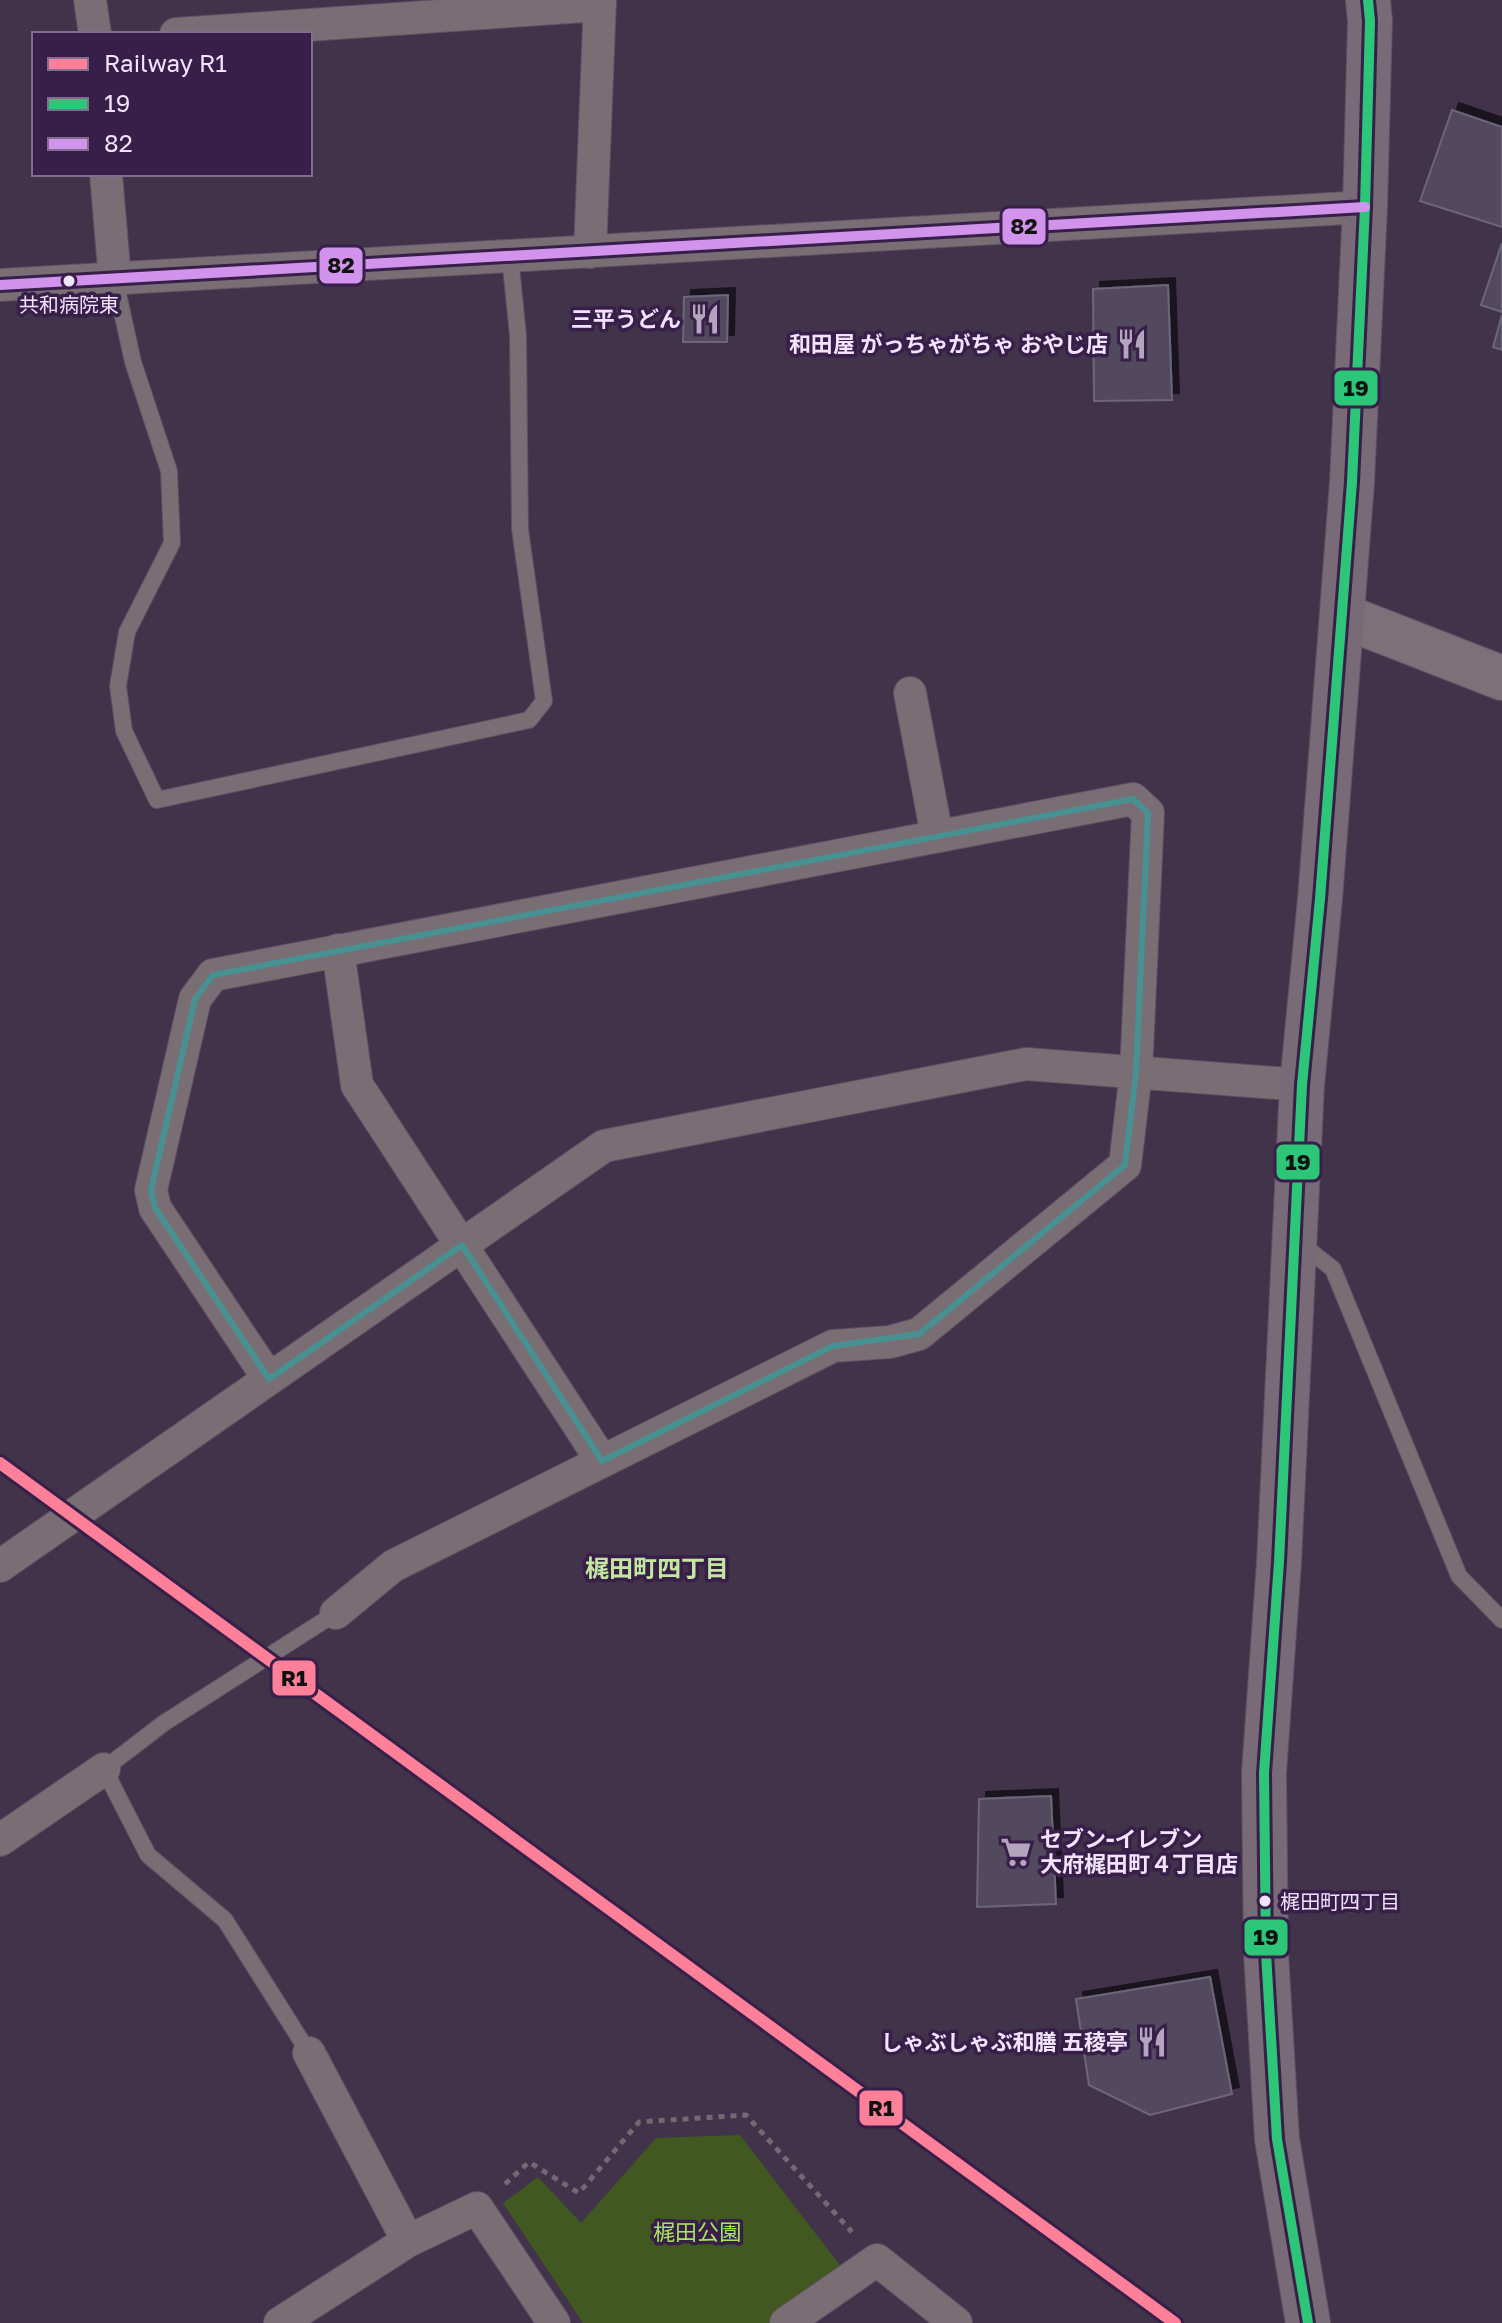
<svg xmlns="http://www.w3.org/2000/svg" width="1502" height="2323" viewBox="0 0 1502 2323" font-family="'Golos Text','Noto Sans JP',sans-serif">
  <defs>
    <filter id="shadow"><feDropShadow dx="7" dy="-7" stdDeviation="0" flood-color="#0009"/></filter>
  </defs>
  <rect width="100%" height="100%" fill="#41334a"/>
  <path fill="#415920" d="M740,2135L852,2281L786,2323H583L503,2203L538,2177L581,2223L656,2138Z"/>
  <path fill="#524a5e" stroke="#6d657a" stroke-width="2" filter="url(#shadow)" d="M1452,110L1502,127V227L1420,201Z
    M1502,243V312L1481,305Z
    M1168,285L1172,400L1094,401L1093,289Z
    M728,295L727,342H683L684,297Z
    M1502,315V350L1493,347Z
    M1051,1796L1056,1904L977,1907L979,1799Z
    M1210,1977L1232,2094L1150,2115L1089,2085L1076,1999Z"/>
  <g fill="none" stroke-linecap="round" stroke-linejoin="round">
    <g stroke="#5c5165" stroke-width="18">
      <path id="lane" d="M115,280L133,362L169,471L172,543L127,632L118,686L124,731L157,800L529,720L544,701L520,529L518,335L510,257
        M1300,1243L1333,1269L1459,1576L1502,1620
        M309,2053L225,1920L148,1855L104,1769L164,1723L336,1613"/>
    </g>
    <g stroke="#5c5165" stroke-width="34">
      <path id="street" d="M90,0L95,34
        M176,34L600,5
        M106,174L115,280
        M590,252L600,0
        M0,285L1365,207
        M910,693L937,836
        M338,950L357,1085L602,1461
        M269,1379L155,1208L151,1190L195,999L213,975L1133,799L1148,813L1136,1072L1125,1165L919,1334L890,1342L833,1346L393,1566L336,1613
        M0,1566L604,1146L1026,1064L1302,1085
        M0,1840L104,1769
        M309,2053L408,2241
        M280,2323L408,2241L477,2208L554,2323
        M786,2323L877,2260L956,2323"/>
    </g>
    <g stroke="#5c5165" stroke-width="46">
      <path id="secondary" d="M1343,616L1502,678"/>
    </g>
    <g stroke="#5c5165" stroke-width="46">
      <path id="highway" d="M1308,2323L1277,2139L1266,1953L1264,1773L1279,1562L1302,1085L1320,899L1352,482L1365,207L1370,21L1368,0"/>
    </g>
    <path stroke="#736972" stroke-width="5" stroke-dasharray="6 6" stroke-linecap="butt" d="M505,2184L529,2162L579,2193L639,2122L746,2115L852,2232"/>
    <use href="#lane" stroke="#796e73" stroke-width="16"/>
    <use href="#street" stroke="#796e73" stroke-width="32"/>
    <use href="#secondary" stroke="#7d7078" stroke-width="44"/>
    <use href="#highway" stroke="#786a77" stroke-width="44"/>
    <g stroke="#381f49" stroke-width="16">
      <path id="bus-1" d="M1308,2323L1277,2139L1266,1953L1264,1773L1279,1562L1302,1085L1320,899L1352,482L1365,207L1370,21L1368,0"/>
    </g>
    <g stroke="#381f49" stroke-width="16">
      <path id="bus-2" d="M0,285L1365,207"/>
    </g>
    <use href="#bus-1" stroke="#2dc577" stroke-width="10"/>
    <use href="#bus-2" stroke="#d193ec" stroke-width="10"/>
    <g stroke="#381f49" stroke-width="18">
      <path id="rail-1" d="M0,1463L1175,2323"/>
    </g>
    <use href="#rail-1" stroke="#ff8098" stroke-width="12"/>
  </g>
  <path fill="none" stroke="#489192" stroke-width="6" stroke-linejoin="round" d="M1133,799L1148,813L1136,1072L1125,1165L919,1334L833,1346L602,1461L462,1245L269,1379L155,1208L151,1190L195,999L213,975Z"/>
  <defs>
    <g id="restaurant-bare" transform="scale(2.4)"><path d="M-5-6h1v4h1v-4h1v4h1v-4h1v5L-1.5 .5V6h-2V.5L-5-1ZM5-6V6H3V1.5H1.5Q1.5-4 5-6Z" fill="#b4a5bf" stroke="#381f49" stroke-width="2.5" paint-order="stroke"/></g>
    <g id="supermarket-bare" transform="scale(2.4)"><path d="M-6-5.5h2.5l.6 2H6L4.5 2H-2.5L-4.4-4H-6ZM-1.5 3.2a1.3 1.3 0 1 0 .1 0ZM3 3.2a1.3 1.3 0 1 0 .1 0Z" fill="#b4a5bf" stroke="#381f49" stroke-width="2.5" paint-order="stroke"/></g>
  </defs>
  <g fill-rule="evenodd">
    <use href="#restaurant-bare" x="705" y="319"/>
    <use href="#restaurant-bare" x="1132" y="344"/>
    <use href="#supermarket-bare" x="1016" y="1852"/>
    <use href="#restaurant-bare" x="1152" y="2042"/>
  </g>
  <g fill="#f2e3fe" stroke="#381f49" stroke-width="3">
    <circle cx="69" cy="281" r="7"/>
    <circle cx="1265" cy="1901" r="7"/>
  </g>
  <g text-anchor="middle" stroke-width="7" stroke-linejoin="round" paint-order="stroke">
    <g font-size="20" fill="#f2e3fe" stroke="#381f49">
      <text x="69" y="312">共和病院東</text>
      <text x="1280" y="1909" text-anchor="start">梶田町四丁目</text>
    </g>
    <g font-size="22" font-weight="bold" fill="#f2e3fe" stroke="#381f49" text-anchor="end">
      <text x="681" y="327">三平うどん</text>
      <text x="1108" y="352">和田屋 がっちゃがちゃ おやじ店</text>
      <text x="1040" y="1847" text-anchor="start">セブン-イレブン<tspan x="1040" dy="25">大府梶田町４丁目店</tspan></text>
      <text x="1128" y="2050">しゃぶしゃぶ和膳 五稜亭</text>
    </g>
    <g font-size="22" fill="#a7e658" stroke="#381f49">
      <text x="697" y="2240">梶田公園</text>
    </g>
    <g font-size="24" font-weight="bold" fill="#c3e6a0" stroke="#381f49">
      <text x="657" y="1577">梶田町四丁目</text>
    </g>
  </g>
  <g stroke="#381f49" stroke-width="3">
    <rect x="1001" y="207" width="46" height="39" rx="8" fill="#d193ec"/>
    <rect x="318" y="246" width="46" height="39" rx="8" fill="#d193ec"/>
    <rect x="1333" y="369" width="46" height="38" rx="8" fill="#2dc577"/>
    <rect x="1275" y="1143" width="46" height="38" rx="8" fill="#2dc577"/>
    <rect x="271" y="1659" width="46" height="38" rx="8" fill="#ff8098"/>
    <rect x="1243" y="1918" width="46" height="39" rx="8" fill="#2dc577"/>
    <rect x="858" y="2089" width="46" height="38" rx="8" fill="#ff8098"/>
  </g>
  <g font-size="22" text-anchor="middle" font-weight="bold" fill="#111">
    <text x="1024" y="234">82</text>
    <text x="341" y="273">82</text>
    <text x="1356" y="396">19</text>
    <text x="1298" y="1170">19</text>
    <text x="294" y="1686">R1</text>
    <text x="1266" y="1945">19</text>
    <text x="881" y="2116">R1</text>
  </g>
  <rect x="32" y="32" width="280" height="144" fill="#381f49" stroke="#826d91" stroke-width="2"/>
  <rect x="48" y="58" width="40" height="12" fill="#ff8098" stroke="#826d91" stroke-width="2"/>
  <text x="104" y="72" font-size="24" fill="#f2e3fe">Railway R1</text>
  <rect x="48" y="98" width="40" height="12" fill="#2dc577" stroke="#826d91" stroke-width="2"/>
  <text x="104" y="112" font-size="24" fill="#f2e3fe">19</text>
  <rect x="48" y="138" width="40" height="12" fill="#d193ec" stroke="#826d91" stroke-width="2"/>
  <text x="104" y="152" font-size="24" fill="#f2e3fe">82</text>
</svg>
